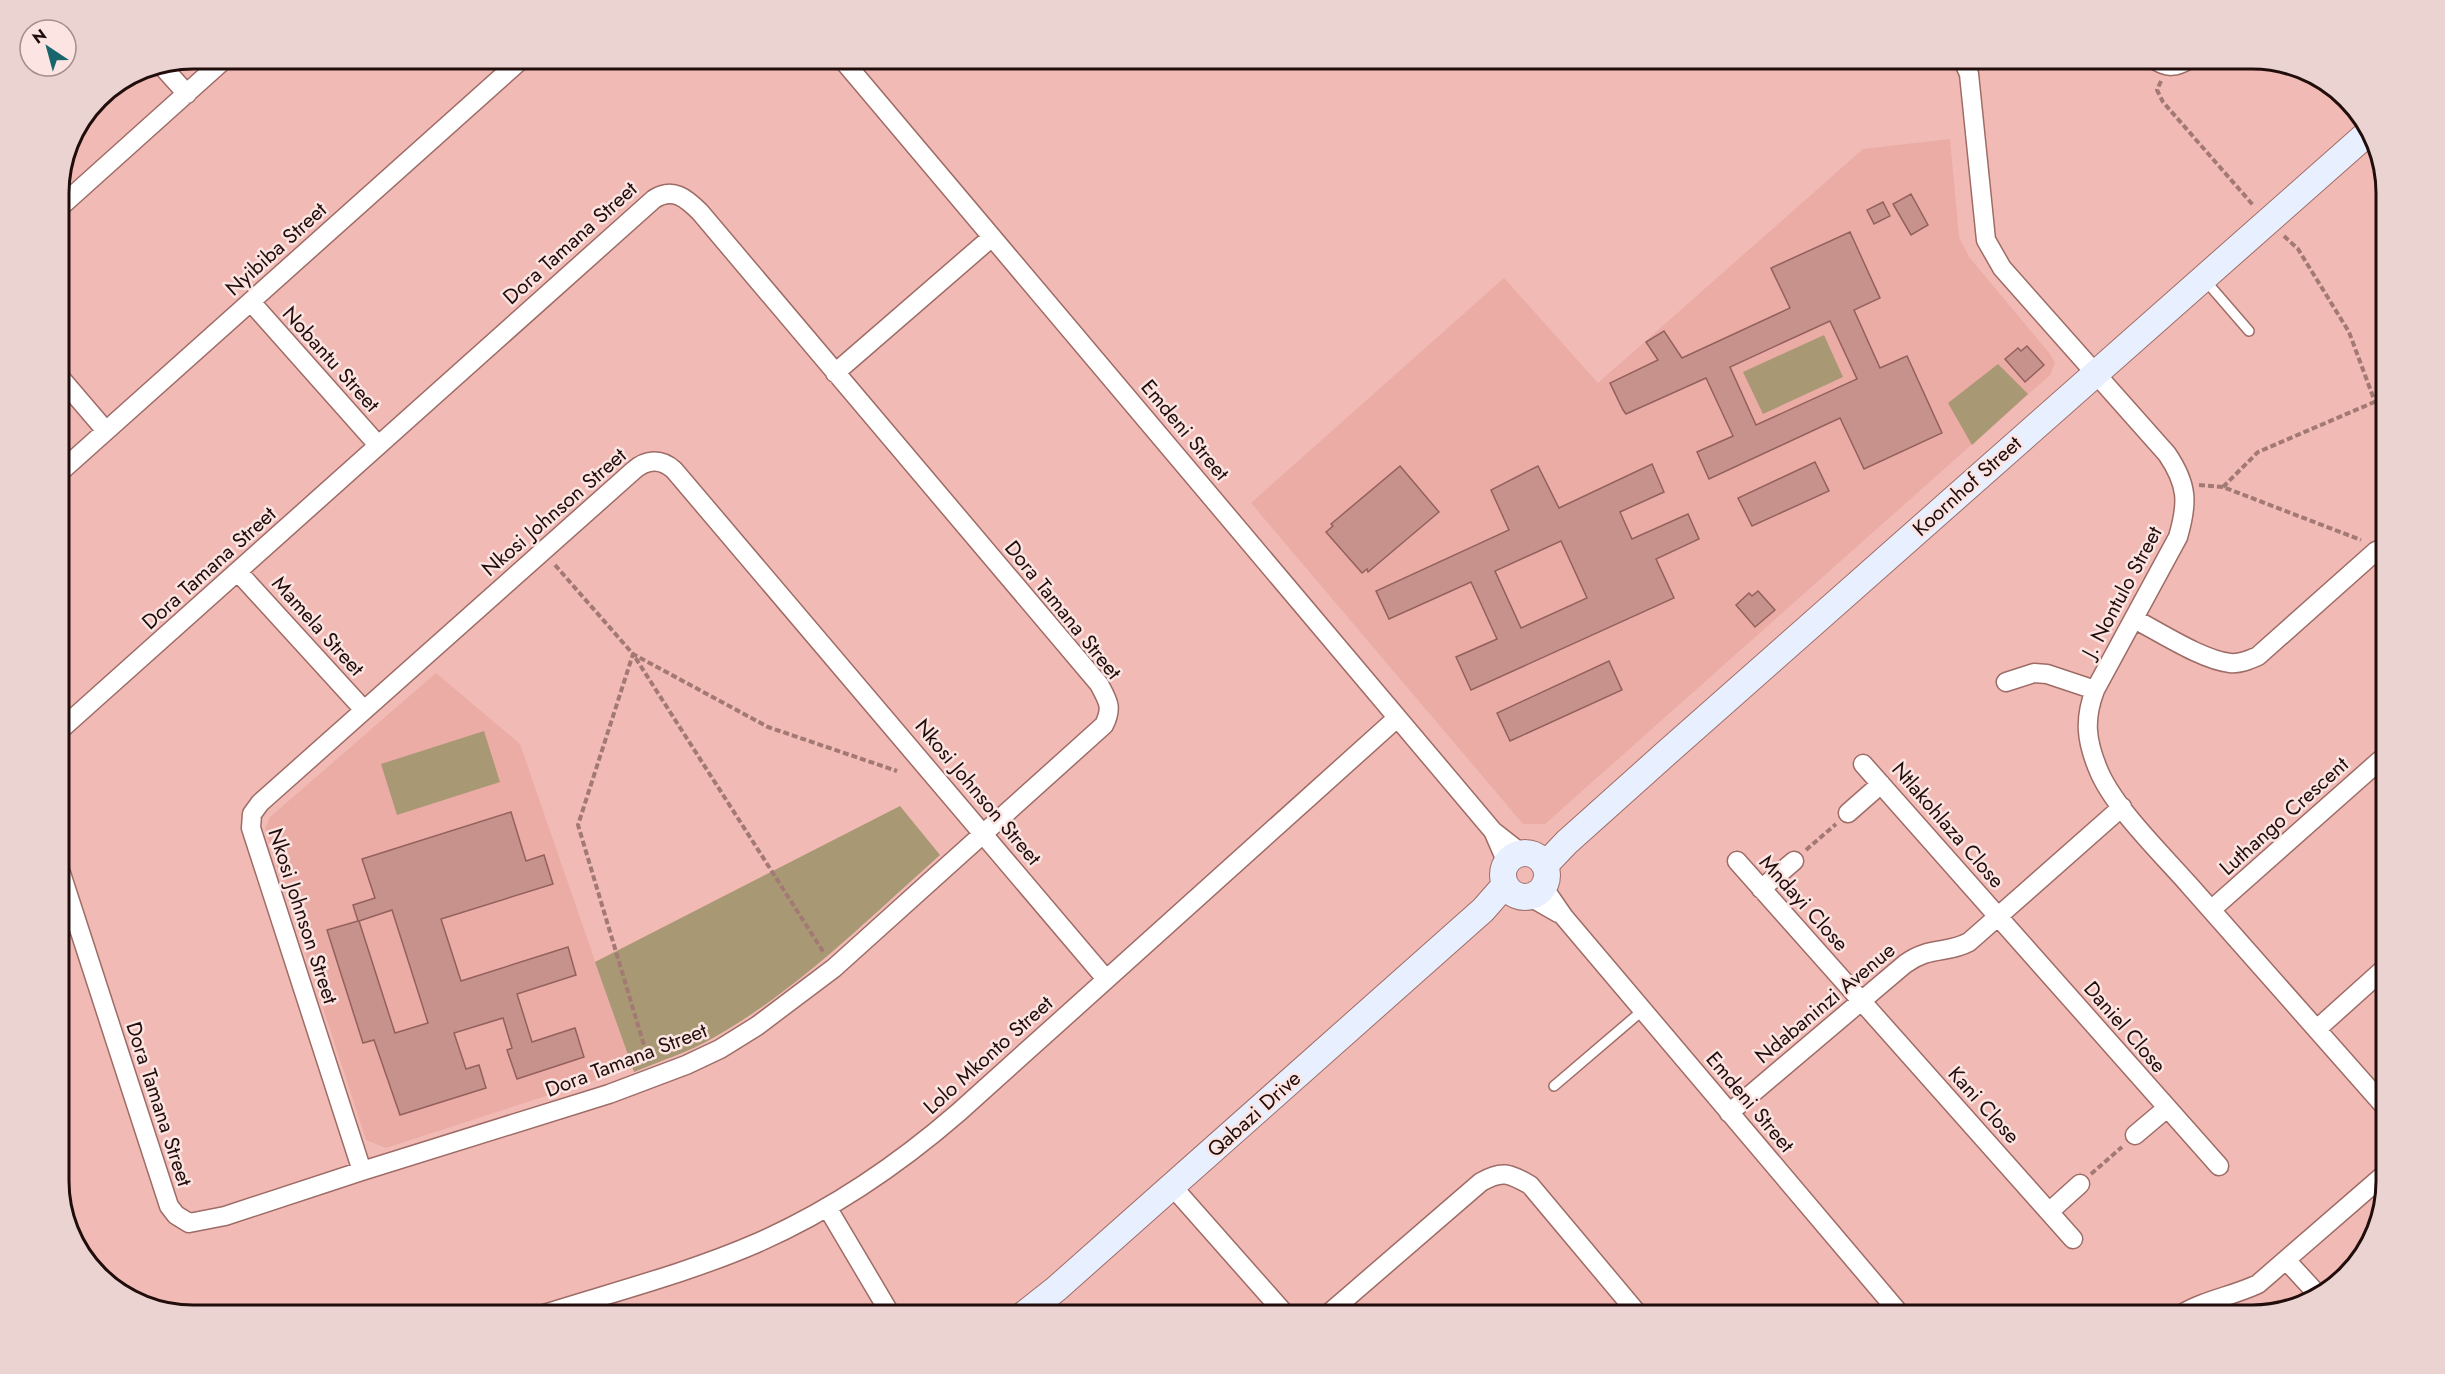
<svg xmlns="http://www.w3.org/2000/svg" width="2445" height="1374" viewBox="0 0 2445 1374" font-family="Jost,sans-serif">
  <rect width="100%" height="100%" fill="#f2bab4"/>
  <path fill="#ebaca6" d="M1950,139L1959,237L1969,257L2050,354L2055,363L2050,375L1545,824H1523L1251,503L1504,278L1598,383L1863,149Z
    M436,673L520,744L632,1068L386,1148L366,1140L265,829L270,817Z"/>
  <path fill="#a99874" d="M1824,335L1843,377L1763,414L1743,372Z
    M1998,364L2028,394L1972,445L1948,403Z
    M484,731L500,782L397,815L381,764Z
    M900,806L940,855C868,919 798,990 713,1038C689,1052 660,1061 634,1072L595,962Z"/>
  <path fill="#c7918c" stroke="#93615c" stroke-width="1.5" fill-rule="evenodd" d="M1911,194L1928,225L1911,235L1893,204Z
    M1883,202L1890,216L1874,224L1867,210Z
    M1850,232L1880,298L1854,310L1880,368L1907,356L1942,433L1864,469L1840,418L1709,479L1697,452L1733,436L1706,378L1626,414L1623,410L1610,383L1658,360L1646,342L1664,331L1682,358L1790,308L1771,268ZM1830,321L1857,379L1756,425L1730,367Z
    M2027,346L2044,365L2025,382L2005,359L2018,348L2021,351Z
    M1815,462L1829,491L1752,526L1738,498Z
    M1652,464L1664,492L1620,512L1632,539L1688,514L1699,539L1656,559L1674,598L1471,690L1456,657L1497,639L1471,582L1389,619L1376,591L1509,530L1491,490L1538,466L1559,508ZM1561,541L1587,598L1521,628L1495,571Z
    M1400,466L1439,512L1368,572L1367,569L1362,573L1326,532L1333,526L1331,524Z
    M1758,591L1775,610L1755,627L1736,605L1749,593L1752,596Z
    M1609,661L1622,690L1510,741L1497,713Z
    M511,812L526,861L544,855L553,884L441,919L461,981L568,947L576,975L517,994L532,1042L575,1028L584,1057L517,1079L507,1050L512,1048L503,1018L454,1033L466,1069L479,1065L486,1088L400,1115L374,1040L363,1043L327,930L358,921L353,905L375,898L362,859ZM392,910L428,1023L395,1033L359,921Z"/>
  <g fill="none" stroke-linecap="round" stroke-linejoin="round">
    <g stroke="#9e6c67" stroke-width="12">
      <path id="lane" d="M2204,279L2249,331
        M1554,1086L1643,1010"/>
    </g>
    <g stroke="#9e6c67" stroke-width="21">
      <path id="street" d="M841,58L1493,831L1521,853
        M1962,58L1969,74L1986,240L2002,268L2167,454C2188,485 2188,503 2178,537L2095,690C2084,719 2086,740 2098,769C2113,807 2163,855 2190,886C2256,960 2321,1034 2386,1108
        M2152,58C2167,69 2176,68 2191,58
        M161,65L187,94
        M59,208L226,58
        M251,302L378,445
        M835,373L992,237
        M59,376L106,431
        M59,473L523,58
        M238,572L364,710
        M2134,619C2160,632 2202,660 2230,663C2240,664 2249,660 2258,656L2376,551L2386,547
        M2006,682L2034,673L2047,674L2095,690
        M59,731L654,199C673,187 686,198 700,212L1099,684C1108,701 1113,707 1104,725L834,968L757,1026L720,1049L686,1065L609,1094L362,1171L225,1216L189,1223L176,1215L169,1206L59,867
        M1863,764L2219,1166
        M1848,813L1881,784
        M1494,833L1507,863
        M1737,861L2073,1239
        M1544,888L1564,917L1901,1315
        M1761,889L1794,861
        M1530,897L1558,913
        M2211,910L2386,755
        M2317,1029L2386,967
        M1729,1113L1905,964C1929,946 1947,954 1969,942L2122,807
        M2135,1135L2167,1108
        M362,1171L251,828L252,814L260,803L633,471C646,459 661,458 674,470L1106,979
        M1172,1186L1286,1315
        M827,1207L891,1315
        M2049,1212L2080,1184
        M2287,1261L2320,1297
        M541,1315C613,1292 688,1273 757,1243C832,1210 898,1165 959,1112L1397,718
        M1327,1315L1481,1182C1502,1170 1509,1173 1530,1185L1639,1315
        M2180,1315C2204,1300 2233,1296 2258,1284L2386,1173"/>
    </g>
    <g stroke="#9e6c67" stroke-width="28">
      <path id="secondary" d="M1503 875a22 22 0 1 1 44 0a22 22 0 1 1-44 0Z
        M1545,865L1567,842L1663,756L2369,132
        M1023,1315L1056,1289L1483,910L1505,885"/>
    </g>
    <path stroke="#a27974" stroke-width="4" stroke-dasharray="6 3" stroke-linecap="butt" d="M2161,81L2157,90L2163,102L2253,205
      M2284,236L2298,249L2349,332L2375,402
      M2199,485L2223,487L2361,540
      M2223,487L2258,452L2386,397
      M555,565L633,654L768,727L897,771
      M1806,850L1836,824
      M649,1062L578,825L633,654L824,953
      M2091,1174L2122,1147"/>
    <use href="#lane" stroke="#fff" stroke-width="9"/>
    <use href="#street" stroke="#fff" stroke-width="18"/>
    <use href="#secondary" stroke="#e8effe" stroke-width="26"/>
  </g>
  <g text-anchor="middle" stroke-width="5" stroke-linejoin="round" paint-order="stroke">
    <g font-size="21" fill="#210e0c" stroke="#fbe4e1">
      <text transform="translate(570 243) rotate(-42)" y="7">Dora Tamana Street</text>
      <text transform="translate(276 249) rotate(-42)" y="7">Nyibiba Street</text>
      <text transform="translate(331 359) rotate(48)" y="7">Nobantu Street</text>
      <text transform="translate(1185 430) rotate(50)" y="7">Emdeni Street</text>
      <text transform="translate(1967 486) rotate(-42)" y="7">Koornhof Street</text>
      <text transform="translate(554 512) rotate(-41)" y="7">Nkosi Johnson Street</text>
      <text transform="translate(209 568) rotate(-42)" y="7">Dora Tamana Street</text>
      <text transform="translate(2122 592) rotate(-62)" y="7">J. Nontulo Street</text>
      <text transform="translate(1063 610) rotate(51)" y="7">Dora Tamana Street</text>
      <text transform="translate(318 626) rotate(48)" y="7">Mamela Street</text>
      <text transform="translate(978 792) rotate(50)" y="7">Nkosi Johnson Street</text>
      <text transform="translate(2284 816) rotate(-42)" y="7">Luthango Crescent</text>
      <text transform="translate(1948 825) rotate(49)" y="7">Ntlakohlaza Close</text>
      <text transform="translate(1804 903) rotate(48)" y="7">Mndayi Close</text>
      <text transform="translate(303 916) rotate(72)" y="7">Nkosi Johnson Street</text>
      <text transform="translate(1825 1003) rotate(-40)" y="7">Ndabaninzi Avenue</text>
      <text transform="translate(2125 1027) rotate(49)" y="7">Daniel Close</text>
      <text transform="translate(988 1055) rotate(-42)" y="7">Lolo Mkonto Street</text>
      <text transform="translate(626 1060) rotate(-21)" y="7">Dora Tamana Street</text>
      <text transform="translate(1750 1102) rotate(50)" y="7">Emdeni Street</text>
      <text transform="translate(159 1104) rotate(72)" y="7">Dora Tamana Street</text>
      <text transform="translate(1984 1105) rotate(48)" y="7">Kani Close</text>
      <text transform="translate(1254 1114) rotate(-42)" y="7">Qabazi Drive</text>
    </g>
  </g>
  <path d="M0 0H2445V1374H0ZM193 69H2252A124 124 0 0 1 2376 193V1181A124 124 0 0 1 2252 1305H193A124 124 0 0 1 69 1181V193A124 124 0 0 1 193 69Z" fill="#ead3d0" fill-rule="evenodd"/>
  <path fill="none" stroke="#210e0c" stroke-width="3" d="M193 69H2252A124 124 0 0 1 2376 193V1181A124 124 0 0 1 2252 1305H193A124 124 0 0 1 69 1181V193A124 124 0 0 1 193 69Z"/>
  <g transform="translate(48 48) rotate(324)"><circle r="28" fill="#fbe4e1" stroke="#a48e8c" stroke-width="1.5"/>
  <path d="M0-4.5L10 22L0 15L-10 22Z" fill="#18656d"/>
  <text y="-9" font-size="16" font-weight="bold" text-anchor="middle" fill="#210e0c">N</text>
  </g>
</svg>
